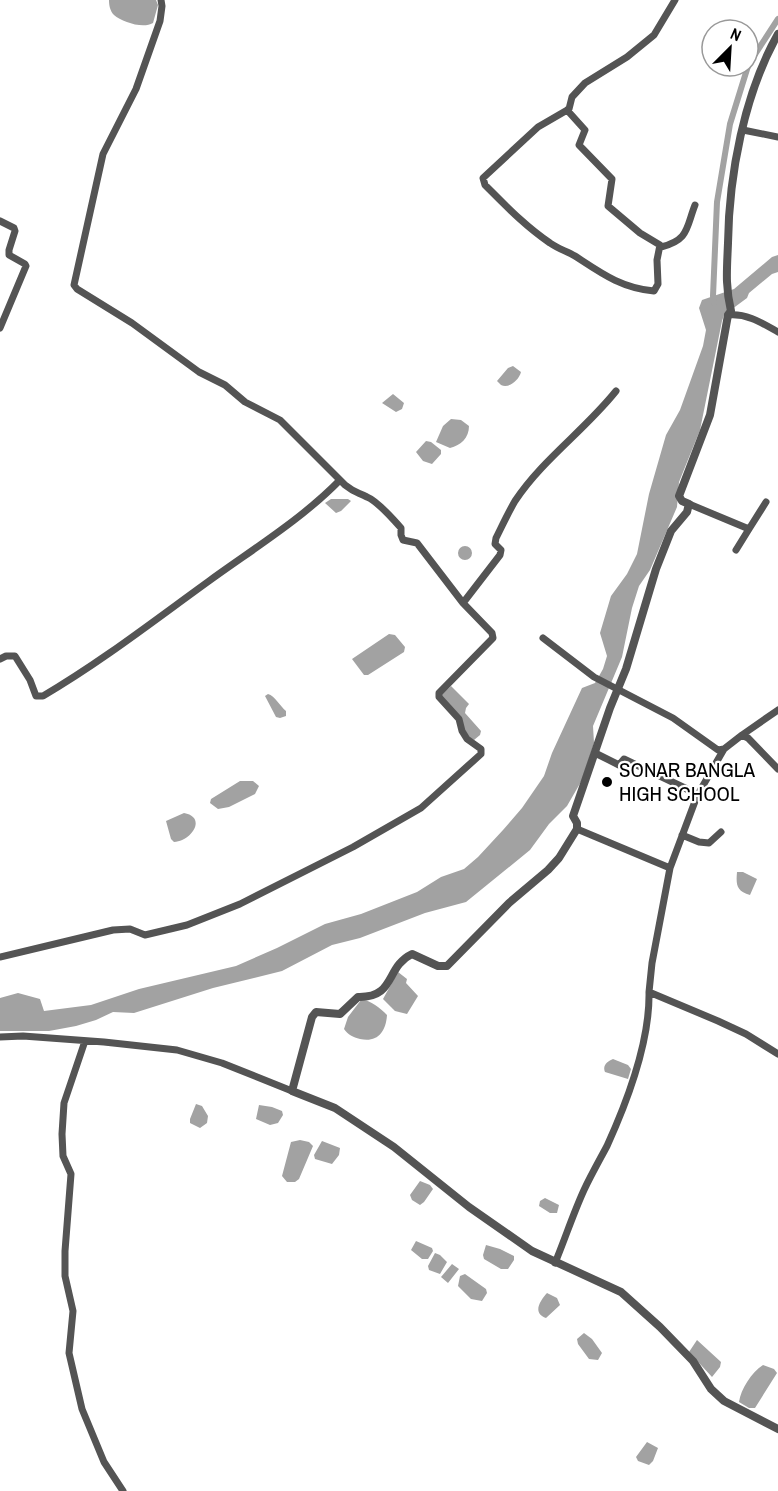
<svg xmlns="http://www.w3.org/2000/svg" width="778" height="1491" viewBox="0 0 778 1491" font-family="'Archivo Narrow',sans-serif">
  <rect width="100%" height="100%" fill="#fff"/>
  <path fill="#a2a2a2" d="M109,0H156L158,5L153,23C143,29 122,22 114,15C110,11 109,5 109,0Z
    M778,255V272L772,274L749,293L747,298L724,315L722,321L700,430L679,482L677,507L650,570L639,586L632,608L622,657L593,726L594,743L582,780L567,806L549,824L530,850L466,902L425,913L360,938L332,945L282,971L213,988L134,1013L113,1012L96,1020L76,1026L49,1031H0V998L18,993L40,999L44,1011L91,1005L139,989L236,966L277,948L325,924L361,914L417,892L441,877L464,869L478,857L503,830L522,808L544,776L552,753L582,688L595,683L603,669L607,656L600,633L611,596L627,574L637,554L649,494L666,435L680,410L703,346L706,330L699,308L702,300L734,289L772,257Z
    M513,366L521,372C519,380 509,389 501,385L497,381L508,368Z
    M393,394L404,403L402,409L396,412L382,403Z
    M451,419L461,420L469,426C469,438 461,445 450,448L436,442L443,426Z
    M426,441L431,442L441,450V454L432,464L423,461L416,452Z
    M331,499H348L351,501L341,511L336,513L325,503Z
    M458 553a7 7 0 1 1 14 0a7 7 0 1 1-14 0Z
    M389,634L395,635L405,647L404,652L368,675H364L352,659Z
    M451,686L469,704L466,708L465,713L481,731L480,735L474,740L470,738L441,695Z
    M268,694C275,696 280,706 286,711V716L280,718L276,717L265,696Z
    M240,781H253L259,786L255,794L229,807L218,809L210,803L211,799Z
    M184,813C207,817 192,841 174,842L171,839L166,821Z
    M737,872H743L757,879L750,895C736,891 736,884 737,872Z
    M398,972L407,979L406,983L418,996L407,1014L395,1011L383,999Z
    M361,1000C371,1000 380,1008 387,1015C386,1032 377,1043 360,1039C353,1037 348,1035 344,1029L348,1017Z
    M613,1059L628,1065L631,1069L628,1079L605,1072C602,1065 608,1061 613,1059Z
    M196,1104L202,1106L208,1116L207,1123L200,1128L190,1123V1119Z
    M259,1105L272,1107L282,1111L283,1115L278,1123L270,1125L256,1119Z
    M300,1140L309,1142L313,1146L299,1179L295,1182H287L282,1176L291,1142Z
    M322,1141L340,1148L339,1155L332,1164L315,1159L314,1155Z
    M420,1181L430,1185L433,1189L424,1202L420,1205L412,1200L410,1195Z
    M545,1198L559,1205L557,1213H550L539,1206L540,1201Z
    M416,1241L432,1248L433,1251L428,1259H422L411,1250Z
    M486,1245L500,1249L514,1256V1260L508,1269H501L484,1259L483,1255Z
    M435,1253L440,1255L447,1262L440,1274L429,1270L428,1266Z
    M452,1264L459,1269L448,1283L441,1277Z
    M465,1274L486,1289L487,1293L482,1301L471,1299L458,1286L460,1276Z
    M547,1293L557,1298L560,1305L546,1318C532,1313 540,1301 547,1293Z
    M584,1333L592,1339L602,1353L598,1360L589,1359L578,1344L577,1339Z
    M697,1340L721,1362L720,1367L712,1377L689,1352Z
    M763,1365L774,1369L777,1373L755,1408H749L739,1402C741,1389 751,1373 763,1365Z
    M647,1442L658,1448L653,1461L649,1465L638,1461L636,1457Z"/>
  <g fill="none" stroke-linecap="round" stroke-linejoin="round">
    <path stroke="#a2a2a2" stroke-width="6" d="M748,65L778,19
      M714,303L713,296L717,202L730,124L748,66"/>
    <path stroke="#545454" stroke-width="7" d="M567,110L585,130L579,145L612,179L608,206L640,233L660,245L657,260L658,284L654,291C621,288 601,273 575,256C567,251 558,249 550,243C525,226 506,206 485,185L483,178L538,127L569,109L572,97L585,83L627,57L654,35L675,0
      M743,130L778,137
      M0,221L14,228L15,231L9,250V255L25,264L26,266L0,328
      M661,247C689,240 686,228 695,205
      M728,315C747,313 762,323 778,332
      M689,504L749,529L736,550
      M749,529L766,502
      M463,603L500,555L501,550L495,544L496,538C502,526 508,513 515,501C542,460 585,430 616,391
      M543,638L594,677L673,718L718,750L724,749L742,735L748,738L778,769
      M0,659L6,656H15L30,680L36,696H43C101,662 155,620 209,581C253,549 302,519 340,480
      M742,735L778,710
      M595,753L619,765L624,759L685,788L697,796L670,868
      M697,796L724,749
      M577,829L670,868L652,963L649,992L718,1021L746,1034L778,1054
      M682,835L699,842L709,843L721,832
      M0,957L113,930L130,929L145,935L187,925L240,904L353,847L421,808L481,754V749L467,739L462,731L459,719L439,697V693L493,638L492,633L463,603L417,543L403,540L401,535V528C394,520 377,501 367,497C357,492 355,493 345,485L280,420L245,402L225,385L199,372L132,323L77,289L74,285L103,154L136,89L160,21L162,6L161,0
      M0,1037L23,1036L104,1042L177,1050L222,1063L292,1091
      M85,1041L64,1103L62,1134L63,1156L71,1174L65,1251V1276L73,1311L69,1353L82,1409L104,1462L123,1491
      M555,1263C565,1239 573,1214 584,1190C591,1175 599,1161 607,1146C627,1102 650,1041 649,992"/>
    <path stroke="#545454" stroke-width="8" d="M778,34C744,94 729,175 728,243C727,269 725,285 731,311L728,315L710,415L679,496L682,501L689,504L687,512L671,531L656,569L626,669L610,708L573,816L577,823V829L559,858L548,870L509,903L447,966H438L412,954C385,967 396,998 358,997L340,1014L316,1012L312,1017L292,1091L335,1108L394,1147L469,1207L532,1251L621,1292L660,1327L693,1361L711,1389L724,1401L778,1429"/>
  </g>
  <circle fill="#000" stroke="#fff" stroke-width="2" cx="607" cy="782" r="6"/>
  <g text-anchor="middle" stroke-width="4.5" stroke-linejoin="round" paint-order="stroke">
    <g font-size="21" fill="#000" stroke="#fff" text-anchor="start">
      <text x="619" y="777">SONAR BANGLA<tspan x="619" dy="24">HIGH SCHOOL</tspan></text>
    </g>
  </g>
  <g transform="translate(730 48) rotate(24)"><circle r="28" fill="#ffffff" stroke="#999999" stroke-width="1.5"/>
  <path d="M0-4.5L10 22L0 15L-10 22Z" fill="#000000"/>
  <text y="-9" font-size="16" font-weight="bold" text-anchor="middle" fill="#000000">N</text>
  </g>
</svg>
